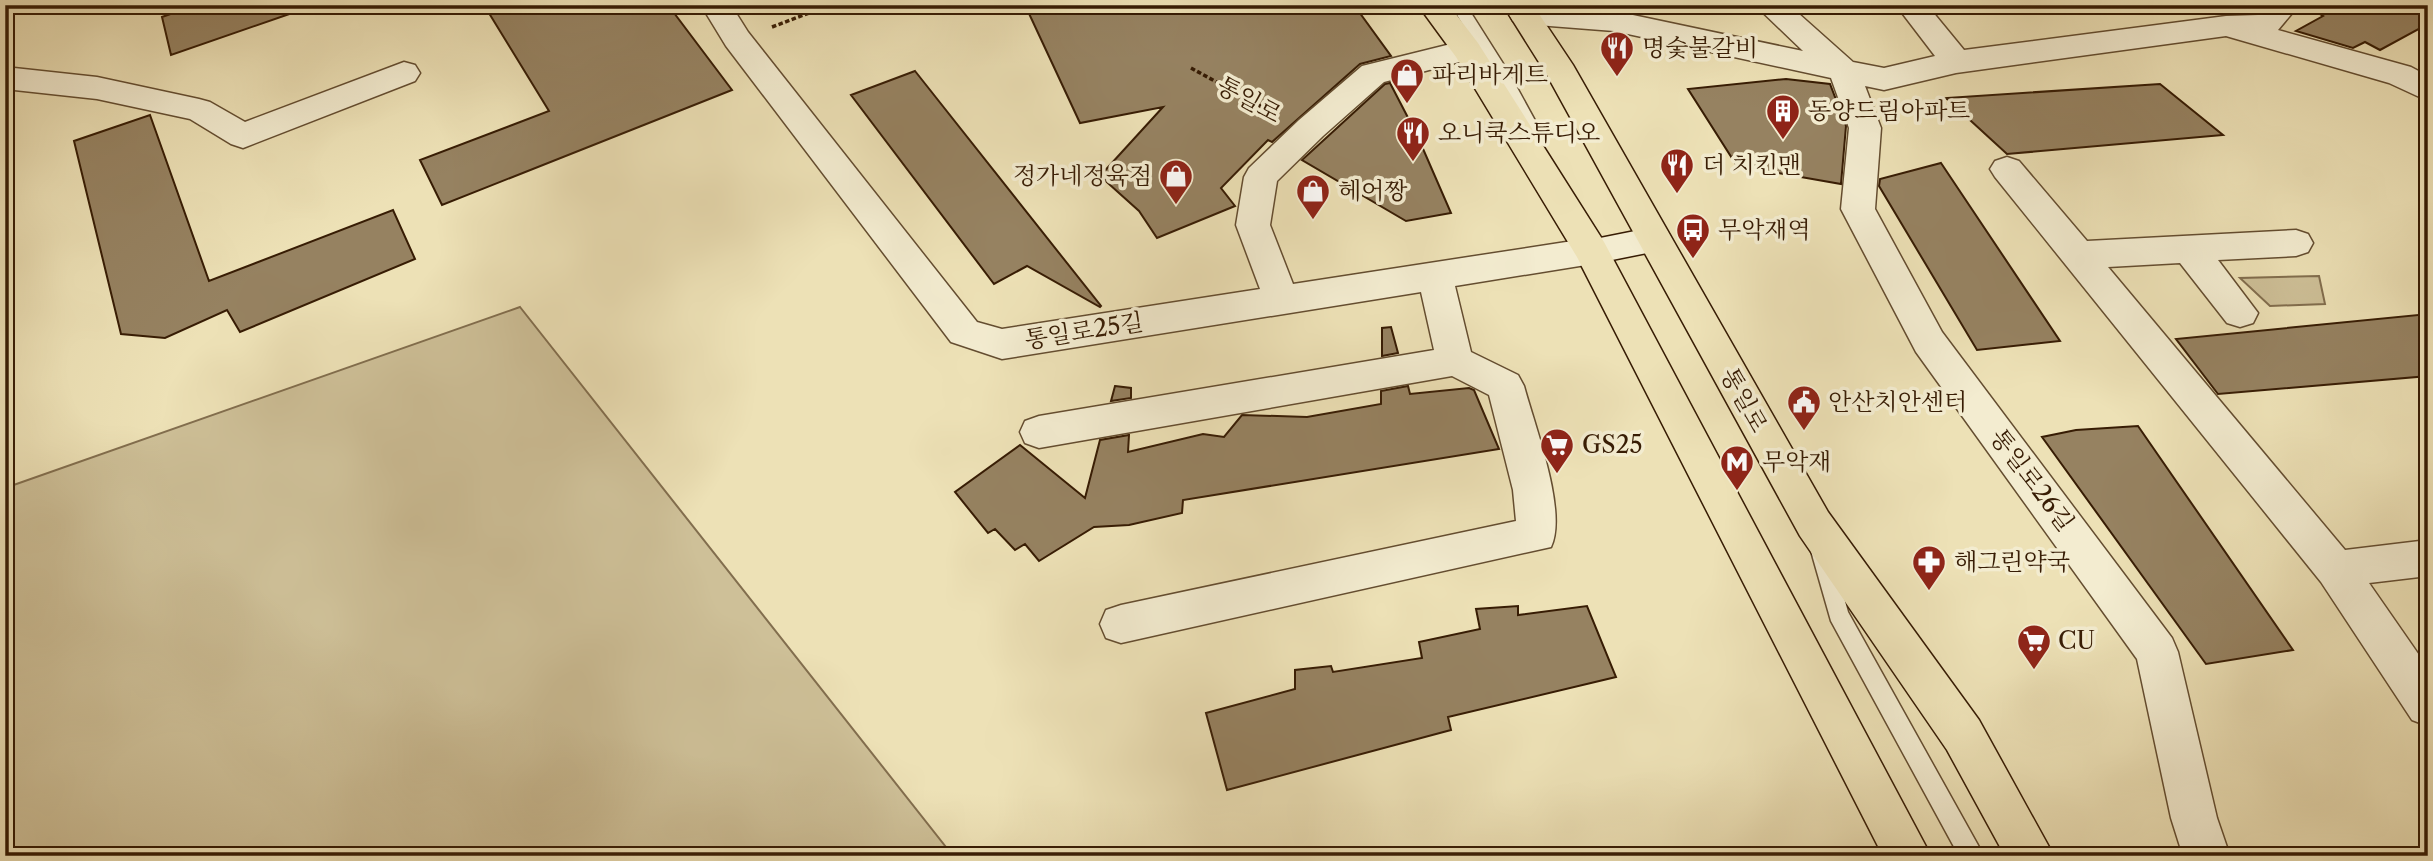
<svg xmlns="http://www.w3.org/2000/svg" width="2433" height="861" viewBox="0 0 2433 861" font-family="'Libre Caslon Text','Noto Serif KR',serif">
  <rect width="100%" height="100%" fill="#ede1b6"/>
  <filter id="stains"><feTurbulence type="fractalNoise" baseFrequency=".00286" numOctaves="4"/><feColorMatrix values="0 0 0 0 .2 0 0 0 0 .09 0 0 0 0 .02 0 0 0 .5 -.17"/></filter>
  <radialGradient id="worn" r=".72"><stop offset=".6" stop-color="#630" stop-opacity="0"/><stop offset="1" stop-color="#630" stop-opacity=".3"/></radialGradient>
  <path fill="#cec098" stroke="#826e4e" stroke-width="2" d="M2319,276L2325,304L2270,306L2240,278Z
    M520,307L953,856H5V488Z"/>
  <path fill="#968261" stroke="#371c04" stroke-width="2" d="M196,5H297L298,11L171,55L162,17Z
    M484,5H668L732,90L442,205L420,160L549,111Z
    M1025,5H1354L1391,56L1360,64L1272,142L1268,140L1221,188L1235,206L1157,238L1139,211L1100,176L1163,107L1080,123Z
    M2305,5H2428V24L2380,50L2365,42L2353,48L2296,31L2323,16Z
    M915,71L1101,306L1100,307L1027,266L994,284L851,95Z
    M1786,79L1830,84L1846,126L1841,184L1737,166L1688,89Z
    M1390,83L1417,135L1451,213L1406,221L1302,160L1385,84Z
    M2160,84L2223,135L2007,154L1946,98Z
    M150,115L209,281L393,210L415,259L240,332L227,310L165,338L121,334L74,141Z
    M1941,163L2060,341L1977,350L1879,186L1880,179Z
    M2428,314V376L2218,394L2176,339Z
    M1391,327L1398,353L1382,356V328Z
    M1115,386L1131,388V398L1111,401Z
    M1408,386L1410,394L1469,388L1474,390L1499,449L1183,500L1182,513L1129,525L1094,527L1039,561L1025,544L1015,550L995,529L988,533L955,492L1020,445L1085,498L1100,440L1129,435L1128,452L1203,434L1224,437L1242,415L1307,417L1381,404V391Z
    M2138,426L2293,650L2206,664L2042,437L2076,430Z
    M1518,606V615L1587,606L1616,677L1448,717L1451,730L1227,790L1206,713L1295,689V670L1331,666L1333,672L1422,658L1419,642L1480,629L1476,609Z"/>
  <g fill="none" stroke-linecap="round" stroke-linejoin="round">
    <g stroke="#644d30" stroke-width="3">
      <path id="service" d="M1451,5H1466L1509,73L1544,137L1542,141H1530L1493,74Z
        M1821,542L1828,545L1831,551L1848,612L1984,856H1959L1831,621L1811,551L1814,545Z"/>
    </g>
    <g stroke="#644d30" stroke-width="3">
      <path id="minor" d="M701,5H731L748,32L977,322L1002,329L1260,289L1236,225L1244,177L1249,168L1299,120L1362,66L1467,40L1478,43L1482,50L1478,57L1384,82L1323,136L1277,181L1270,225L1293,284L1592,238L1604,242L1609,251L1604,260L1592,264L1455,286L1471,352L1518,375L1524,386C1534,424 1568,512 1551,547L1121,643L1106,638L1100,624L1106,610L1121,605L1516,521L1513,490L1489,395L1452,376L1039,448L1025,443L1020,432L1025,421L1039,416L1434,350L1421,292L1002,359L951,342L726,46Z
        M1520,5L1614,11L1803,51L1755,5H1789L1853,62L1884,68L1935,56L1896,5H1927L1964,50L2226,16L2258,15L2267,5H2299L2278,30L2411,67L2428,76V101L2389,83L2226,36L1956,73L1884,90L1865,86L1881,128L1875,209L1942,332L2172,638L2178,652L2217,818L2230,856H2183L2171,818L2137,659L1916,352L1841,209L1849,128L1831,78L1614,31L1524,24L1513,21L1509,14L1513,7Z
        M404,62L415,65L420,73L415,81L243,148L231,144L190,119L97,99L5,89V67L97,77L199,99L210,102L245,122Z
        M2007,157L2019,161L2087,241L2296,230L2308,234L2313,243L2308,252L2296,256L2218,260L2258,313L2253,323L2240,327L2227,323L2180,263L2108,267L2345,550L2428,540V576L2369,583L2428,668V726L2412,720L2321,582L1995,177L1990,169L1995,161Z"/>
    </g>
    <g stroke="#371c04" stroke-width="3">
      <path id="secondary" d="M1655,227L1667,231L1672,240L1667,249L1592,264L1580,260L1575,251L1580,242Z"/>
    </g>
    <g stroke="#371c04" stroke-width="3">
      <path id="primary" d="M1418,5H1449L1478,43L1604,242L1931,856H1883L1577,257L1456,57Z
        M1503,5H1533L1573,65L1828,512L1979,720L2054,856H2005L1947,750L1800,536L1547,75Z"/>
    </g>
    <path stroke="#371c04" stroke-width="3.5" stroke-dasharray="4.5 2.5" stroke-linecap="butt" d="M772,27L830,5
      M1191,68L1273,113"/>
    <use href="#service" fill="#f3ecd0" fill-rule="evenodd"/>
    <use href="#minor" fill="#f3ecd0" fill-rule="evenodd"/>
    <use href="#secondary" fill="#f3ecd0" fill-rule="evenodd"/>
    <use href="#primary" fill="#ede1b6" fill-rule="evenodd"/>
  </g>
  <defs>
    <g id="restaurant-pin" transform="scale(1.75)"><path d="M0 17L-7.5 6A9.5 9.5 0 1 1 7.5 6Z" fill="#8f2418" stroke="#f3ecd0"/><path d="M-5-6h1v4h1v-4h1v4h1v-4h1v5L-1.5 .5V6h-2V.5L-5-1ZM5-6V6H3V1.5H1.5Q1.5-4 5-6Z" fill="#fff"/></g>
    <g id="shop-pin" transform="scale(1.75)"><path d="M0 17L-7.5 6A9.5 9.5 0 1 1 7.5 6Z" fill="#8f2418" stroke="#f3ecd0"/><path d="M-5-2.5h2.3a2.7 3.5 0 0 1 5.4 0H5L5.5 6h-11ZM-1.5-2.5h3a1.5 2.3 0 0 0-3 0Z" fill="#fff"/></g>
    <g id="building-pin" transform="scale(1.75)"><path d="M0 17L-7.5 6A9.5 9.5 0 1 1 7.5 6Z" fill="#8f2418" stroke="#f3ecd0"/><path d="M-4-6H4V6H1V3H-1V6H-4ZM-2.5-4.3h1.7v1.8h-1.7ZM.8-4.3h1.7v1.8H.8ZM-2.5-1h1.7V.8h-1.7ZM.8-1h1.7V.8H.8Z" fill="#fff"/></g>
    <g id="bus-pin" transform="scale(1.75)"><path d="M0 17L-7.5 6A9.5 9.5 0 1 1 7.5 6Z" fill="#8f2418" stroke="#f3ecd0"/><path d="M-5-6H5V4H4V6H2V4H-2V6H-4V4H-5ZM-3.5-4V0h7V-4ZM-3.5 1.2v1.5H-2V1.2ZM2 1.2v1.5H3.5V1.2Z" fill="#fff"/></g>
    <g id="civic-pin" transform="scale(1.75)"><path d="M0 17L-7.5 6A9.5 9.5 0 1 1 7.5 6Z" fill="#8f2418" stroke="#f3ecd0"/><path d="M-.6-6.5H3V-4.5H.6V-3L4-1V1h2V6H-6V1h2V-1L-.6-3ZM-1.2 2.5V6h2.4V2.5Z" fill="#fff"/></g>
    <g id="supermarket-pin" transform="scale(1.75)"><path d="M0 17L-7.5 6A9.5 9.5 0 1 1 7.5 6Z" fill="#8f2418" stroke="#f3ecd0"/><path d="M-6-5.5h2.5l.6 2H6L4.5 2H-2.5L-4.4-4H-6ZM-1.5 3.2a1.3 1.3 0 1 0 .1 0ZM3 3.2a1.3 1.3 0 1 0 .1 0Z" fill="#fff"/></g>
    <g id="metro-pin" transform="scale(1.75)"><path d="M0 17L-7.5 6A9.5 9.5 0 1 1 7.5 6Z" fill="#8f2418" stroke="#f3ecd0"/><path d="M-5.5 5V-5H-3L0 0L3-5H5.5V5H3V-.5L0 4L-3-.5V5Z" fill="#fff"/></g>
    <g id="pharmacy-pin" transform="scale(1.75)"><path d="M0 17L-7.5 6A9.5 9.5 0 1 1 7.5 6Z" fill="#8f2418" stroke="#f3ecd0"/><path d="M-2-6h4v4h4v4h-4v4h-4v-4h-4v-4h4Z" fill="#fff"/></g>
  </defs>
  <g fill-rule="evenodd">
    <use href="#restaurant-pin" x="1617" y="48"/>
    <use href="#shop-pin" x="1407" y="75"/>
    <use href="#building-pin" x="1783" y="111"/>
    <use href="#restaurant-pin" x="1413" y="133"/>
    <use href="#restaurant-pin" x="1677" y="165"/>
    <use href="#shop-pin" x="1176" y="176"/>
    <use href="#shop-pin" x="1313" y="191"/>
    <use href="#bus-pin" x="1693" y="230"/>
    <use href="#civic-pin" x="1804" y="402"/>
    <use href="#supermarket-pin" x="1557" y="445"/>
    <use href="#metro-pin" x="1737" y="462"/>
    <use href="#pharmacy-pin" x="1929" y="562"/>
    <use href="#supermarket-pin" x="2034" y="641"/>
  </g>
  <g text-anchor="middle" stroke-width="7" stroke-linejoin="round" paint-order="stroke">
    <g font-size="24" fill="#371c04" stroke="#f3ecd0" text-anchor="start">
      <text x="1642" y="56">명숯불갈비</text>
      <text x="1432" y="83">파리바게트</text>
      <text x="1808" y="119">동양드림아파트</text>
      <text x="1438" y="141">오니쿡스튜디오</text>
      <text x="1702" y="173">더 치킨맨</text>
      <text x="1152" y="184" text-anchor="end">정가네정육점</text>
      <text x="1338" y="199">헤어짱</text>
      <text x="1718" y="238">무악재역</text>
      <text x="1828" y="410">안산치안센터</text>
      <text x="1582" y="453">GS25</text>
      <text x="1762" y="470">무악재</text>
      <text x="1954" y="570">해그린약국</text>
      <text x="2058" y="649">CU</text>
    </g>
    <g font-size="24" fill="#371c04" stroke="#f3ecd0">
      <text transform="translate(1249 100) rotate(29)" y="8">통일로</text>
      <text transform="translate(1084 331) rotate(-9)" y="8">통일로25길</text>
      <text transform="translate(1744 400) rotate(61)" y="8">통일로</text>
      <text transform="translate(2032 480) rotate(53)" y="8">통일로26길</text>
    </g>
  </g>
  <rect width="2433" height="861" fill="none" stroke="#ede1b6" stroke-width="28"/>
  <rect x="7" y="7" width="2419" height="847" fill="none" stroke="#371c04" stroke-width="3.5"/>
  <rect x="14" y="14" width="2405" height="833" fill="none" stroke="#371c04" stroke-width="2"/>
  <rect width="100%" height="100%" filter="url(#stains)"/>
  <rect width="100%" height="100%" fill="url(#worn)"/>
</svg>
